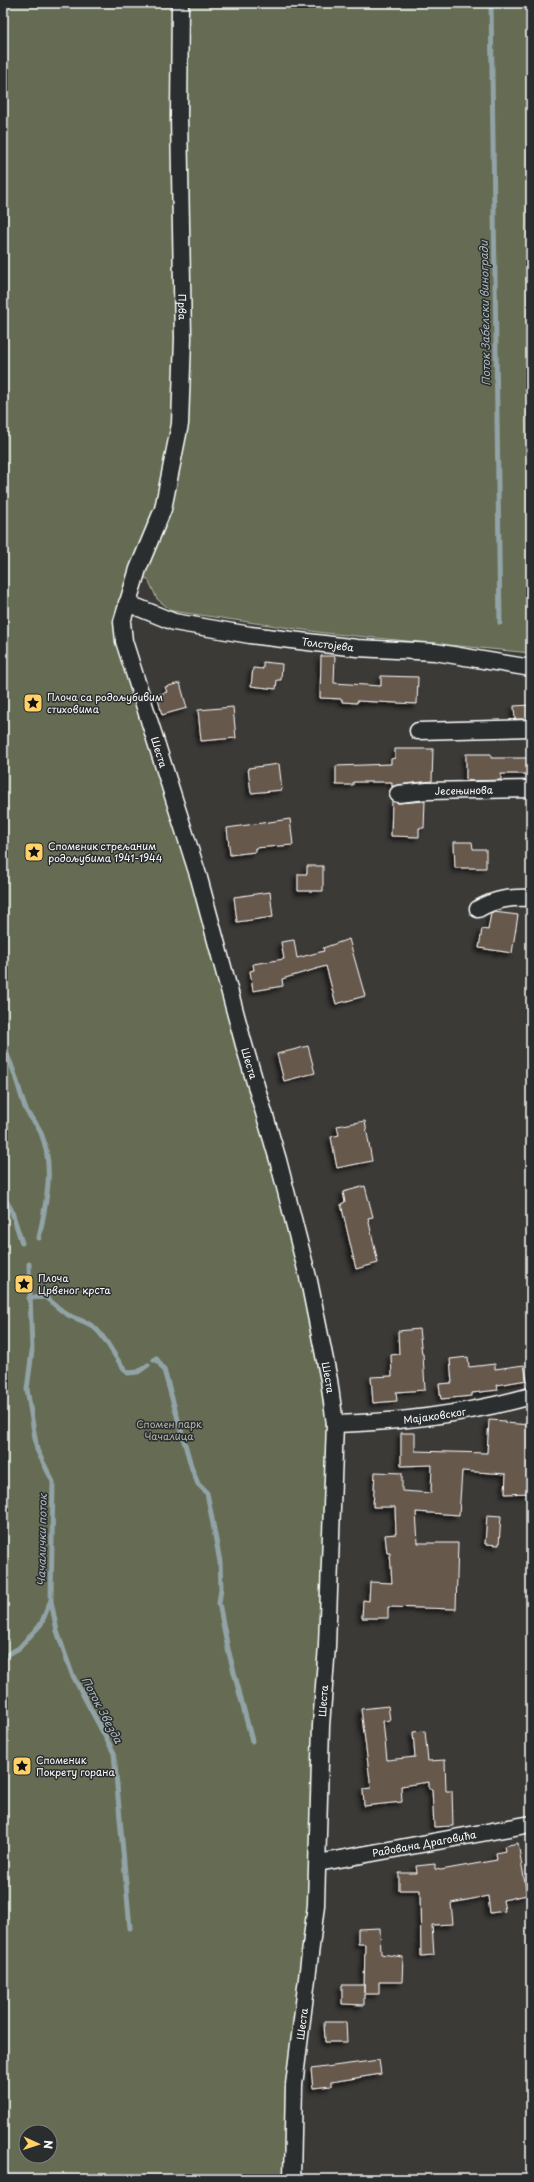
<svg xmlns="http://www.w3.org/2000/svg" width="534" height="2182" viewBox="0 0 534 2182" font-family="'Playpen Sans',sans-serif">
  <defs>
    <filter id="shadow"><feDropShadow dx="-3.5" dy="3.5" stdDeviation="2" flood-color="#0009"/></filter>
  </defs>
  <rect width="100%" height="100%" fill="#3c3a37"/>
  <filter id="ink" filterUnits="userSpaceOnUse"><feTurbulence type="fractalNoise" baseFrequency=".025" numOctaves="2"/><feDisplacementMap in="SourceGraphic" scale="8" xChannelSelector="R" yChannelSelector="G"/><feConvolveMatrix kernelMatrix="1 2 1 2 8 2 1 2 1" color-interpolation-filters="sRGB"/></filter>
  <g filter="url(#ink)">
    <path fill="#656c52" stroke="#b2b6a8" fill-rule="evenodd" d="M3,3H531V653L325,633L172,611L157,599L148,579L136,576L122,622L244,1045L335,1424L293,2179H3ZM26,2132H50V2156H26Z"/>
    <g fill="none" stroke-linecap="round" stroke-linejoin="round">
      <path stroke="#92a3a7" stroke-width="5" d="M491,3L500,623
        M3,1047C15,1067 18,1089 26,1110C30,1118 38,1124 41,1133C55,1167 46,1203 39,1238
        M3,1196L11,1209L22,1243
        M29,1298L45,1297C52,1302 58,1308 65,1313C75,1320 88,1320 97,1330C110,1343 115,1360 128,1373L138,1372L148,1365
        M154,1360L156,1358L164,1370L192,1469L198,1484L207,1493L210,1508L220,1562L221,1588L219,1603L228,1649L252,1741
        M51,1601L57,1631L72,1674L114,1753L130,1928
        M3,1657L19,1648L41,1624L51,1600L53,1482L37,1450L27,1389L32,1351L29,1264"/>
    </g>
    <path fill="#66584c" stroke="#fff" filter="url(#shadow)" d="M321,656H335L334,683L381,686V676L418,677L417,704L357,701V703L342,702V699L320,698Z
      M263,662L282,664L281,680H277L276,689L251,686L253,668L263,669Z
      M180,683L187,708L162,715L157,695L167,692L165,687Z
      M531,705V719H515L514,706Z
      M233,707L236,738L201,741L198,710Z
      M395,749H433L432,781L397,785L392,787V782H353V785H336V766L391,764V759L395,758Z
      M466,754H491V758H531V774H501V780L471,781L466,779Z
      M279,764L282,790L251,793L248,768Z
      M392,801L399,803L425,801L424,828H419V837L391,836Z
      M290,819L293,845L255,848V852L230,855L227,828Z
      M454,842H472L473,849H486V868H455Z
      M307,866H323V891H298V874H307Z
      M270,892L273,917L237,922L234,897Z
      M494,912L518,915L512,953L479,948L482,929L488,930L491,913Z
      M349,939L365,996L336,1004L326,966L282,979L283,986L253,991L250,971L254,970L253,964L284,959L281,942L294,940L297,958L324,951L323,948Z
      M308,1046L315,1073L284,1081L277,1054Z
      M365,1121L372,1161L337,1168L331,1137L339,1135L337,1126Z
      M365,1186L373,1217L368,1218L378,1263L356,1269L341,1204L345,1202L343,1192Z
      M419,1329L422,1354H423L425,1390L396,1392L397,1401L373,1403L371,1377L392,1376L391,1355L399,1354L398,1331Z
      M468,1357L469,1367L495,1364V1369L524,1365L527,1380L497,1385L498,1390L472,1393V1396L441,1399L439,1384L452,1383L450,1359Z
      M489,1420L505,1421V1423L531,1425L530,1493L505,1494L506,1474L462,1471L459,1515L416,1512L418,1543H458L456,1609L388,1607V1618H362L363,1600L369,1601L370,1582L392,1583L390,1553H387L385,1535L396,1534L395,1507H373L375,1472L402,1473V1491L431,1493L432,1465L401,1466V1433H415V1451L487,1453Z
      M487,1515L501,1516L499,1545L485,1544Z
      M388,1706L390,1720L383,1721L387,1760L415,1757L413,1732L425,1731L428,1761L445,1760L446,1791H452L453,1826L434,1827L432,1789H429V1782L401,1786L402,1802L364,1806L363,1789L371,1788L361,1709Z
      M518,1843L527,1895L503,1900L505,1911L490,1913L488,1896L451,1903L453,1924L432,1925L434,1955L421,1956L420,1890H399V1873H417L416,1866L435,1864V1869L441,1870L497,1860L496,1853L505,1851L504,1846Z
      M380,1928L381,1954L403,1957L402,1982H379V1994H364V2005L342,2004V1985H364V1993L365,1944H358V1929Z
      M324,2022H346L347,2042H325Z
      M379,2060L381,2074L331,2082V2086L313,2088L311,2069Z"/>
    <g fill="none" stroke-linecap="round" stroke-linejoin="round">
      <g stroke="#fff" stroke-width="19">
        <g id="minor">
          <path id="s1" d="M180,3L179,116L183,338L180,424L163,509L138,569L122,622L124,641L199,878L244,1045L278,1160L309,1281L329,1380L335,1424L327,1646L321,1726L316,1905L294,2085L292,2179"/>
          <path id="s2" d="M127,603L174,622L250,635L357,648L435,652L531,668"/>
          <path d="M418,731L531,728"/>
          <path id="s3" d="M398,794L427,791L531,789"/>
          <path d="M478,909C495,899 511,897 531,898"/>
          <path id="s4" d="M335,1424C402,1422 467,1414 531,1396"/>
          <path id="s5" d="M318,1863L531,1824"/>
        </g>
      </g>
      <use href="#minor" stroke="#2a2d2e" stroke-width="16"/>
    </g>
  </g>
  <defs>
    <g id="sight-square" transform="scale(1)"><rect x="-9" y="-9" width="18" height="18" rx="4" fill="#ffd166" stroke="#2a2d2e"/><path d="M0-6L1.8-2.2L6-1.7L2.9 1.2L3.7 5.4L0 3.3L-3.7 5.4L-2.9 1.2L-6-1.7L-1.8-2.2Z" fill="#111"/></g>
  </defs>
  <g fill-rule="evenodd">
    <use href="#sight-square" x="33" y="703"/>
    <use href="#sight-square" x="34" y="852"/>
    <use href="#sight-square" x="24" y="1284"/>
    <use href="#sight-square" x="22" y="1766"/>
  </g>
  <g text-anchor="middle" stroke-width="3" stroke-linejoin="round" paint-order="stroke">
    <g font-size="10" fill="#fff" stroke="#2a2d2e">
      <text dy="4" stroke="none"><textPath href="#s1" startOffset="304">Прва</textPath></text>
      <text dy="4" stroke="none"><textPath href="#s2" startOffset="206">Толстојева</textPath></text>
      <text dy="4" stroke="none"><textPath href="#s1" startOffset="764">Шеста</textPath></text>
      <text dy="4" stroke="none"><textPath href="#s3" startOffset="66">Јесењинова</textPath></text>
      <text dy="4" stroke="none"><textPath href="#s1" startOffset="1088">Шеста</textPath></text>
      <text dy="4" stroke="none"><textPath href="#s1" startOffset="1412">Шеста</textPath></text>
      <text dy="4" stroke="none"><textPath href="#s4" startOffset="100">Мајаковског</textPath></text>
      <text transform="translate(323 1701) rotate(-86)" y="4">Шеста</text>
      <text dy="4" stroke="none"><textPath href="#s5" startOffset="108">Радована Драговића</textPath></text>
      <text transform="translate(302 2024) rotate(-83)" y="4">Шеста</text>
    </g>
    <g font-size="10" fill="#fff" stroke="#2a2d2e" text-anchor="start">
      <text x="47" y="701">Плоча са родољубивим<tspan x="47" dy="12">стиховима</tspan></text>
      <text x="48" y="850">Споменик стрељаним<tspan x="48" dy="12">родољубима 1941-1944</tspan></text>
      <text x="38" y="1282">Плоча<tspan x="38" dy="12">Црвеног крста</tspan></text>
      <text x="36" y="1764">Споменик<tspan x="36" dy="12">Покрету горана</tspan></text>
    </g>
    <g font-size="10" fill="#b2b6a8" stroke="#2a2d2e">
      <text x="169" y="1428">Спомен парк<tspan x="169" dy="12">Чачалица</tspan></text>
    </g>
    <g font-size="11" font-style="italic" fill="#adbabd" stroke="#2a2d2e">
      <text transform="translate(485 313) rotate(-91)" y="4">Поток Забелски виногради</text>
      <text transform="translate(42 1540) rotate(-89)" y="4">Чачалички поток</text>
      <text transform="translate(102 1710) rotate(62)" y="4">Поток Звезда</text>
    </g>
  </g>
  <rect width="534" height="2182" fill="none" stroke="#2a2d2e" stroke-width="16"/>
  <rect x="8" y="8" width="518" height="2166" fill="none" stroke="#fff" stroke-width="1.5" filter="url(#ink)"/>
  <g transform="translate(38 2144) rotate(93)"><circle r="19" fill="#2a2d2e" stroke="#7f8182"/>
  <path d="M0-3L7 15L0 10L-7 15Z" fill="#ffd166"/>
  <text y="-6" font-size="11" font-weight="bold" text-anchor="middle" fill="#ffffff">N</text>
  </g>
</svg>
